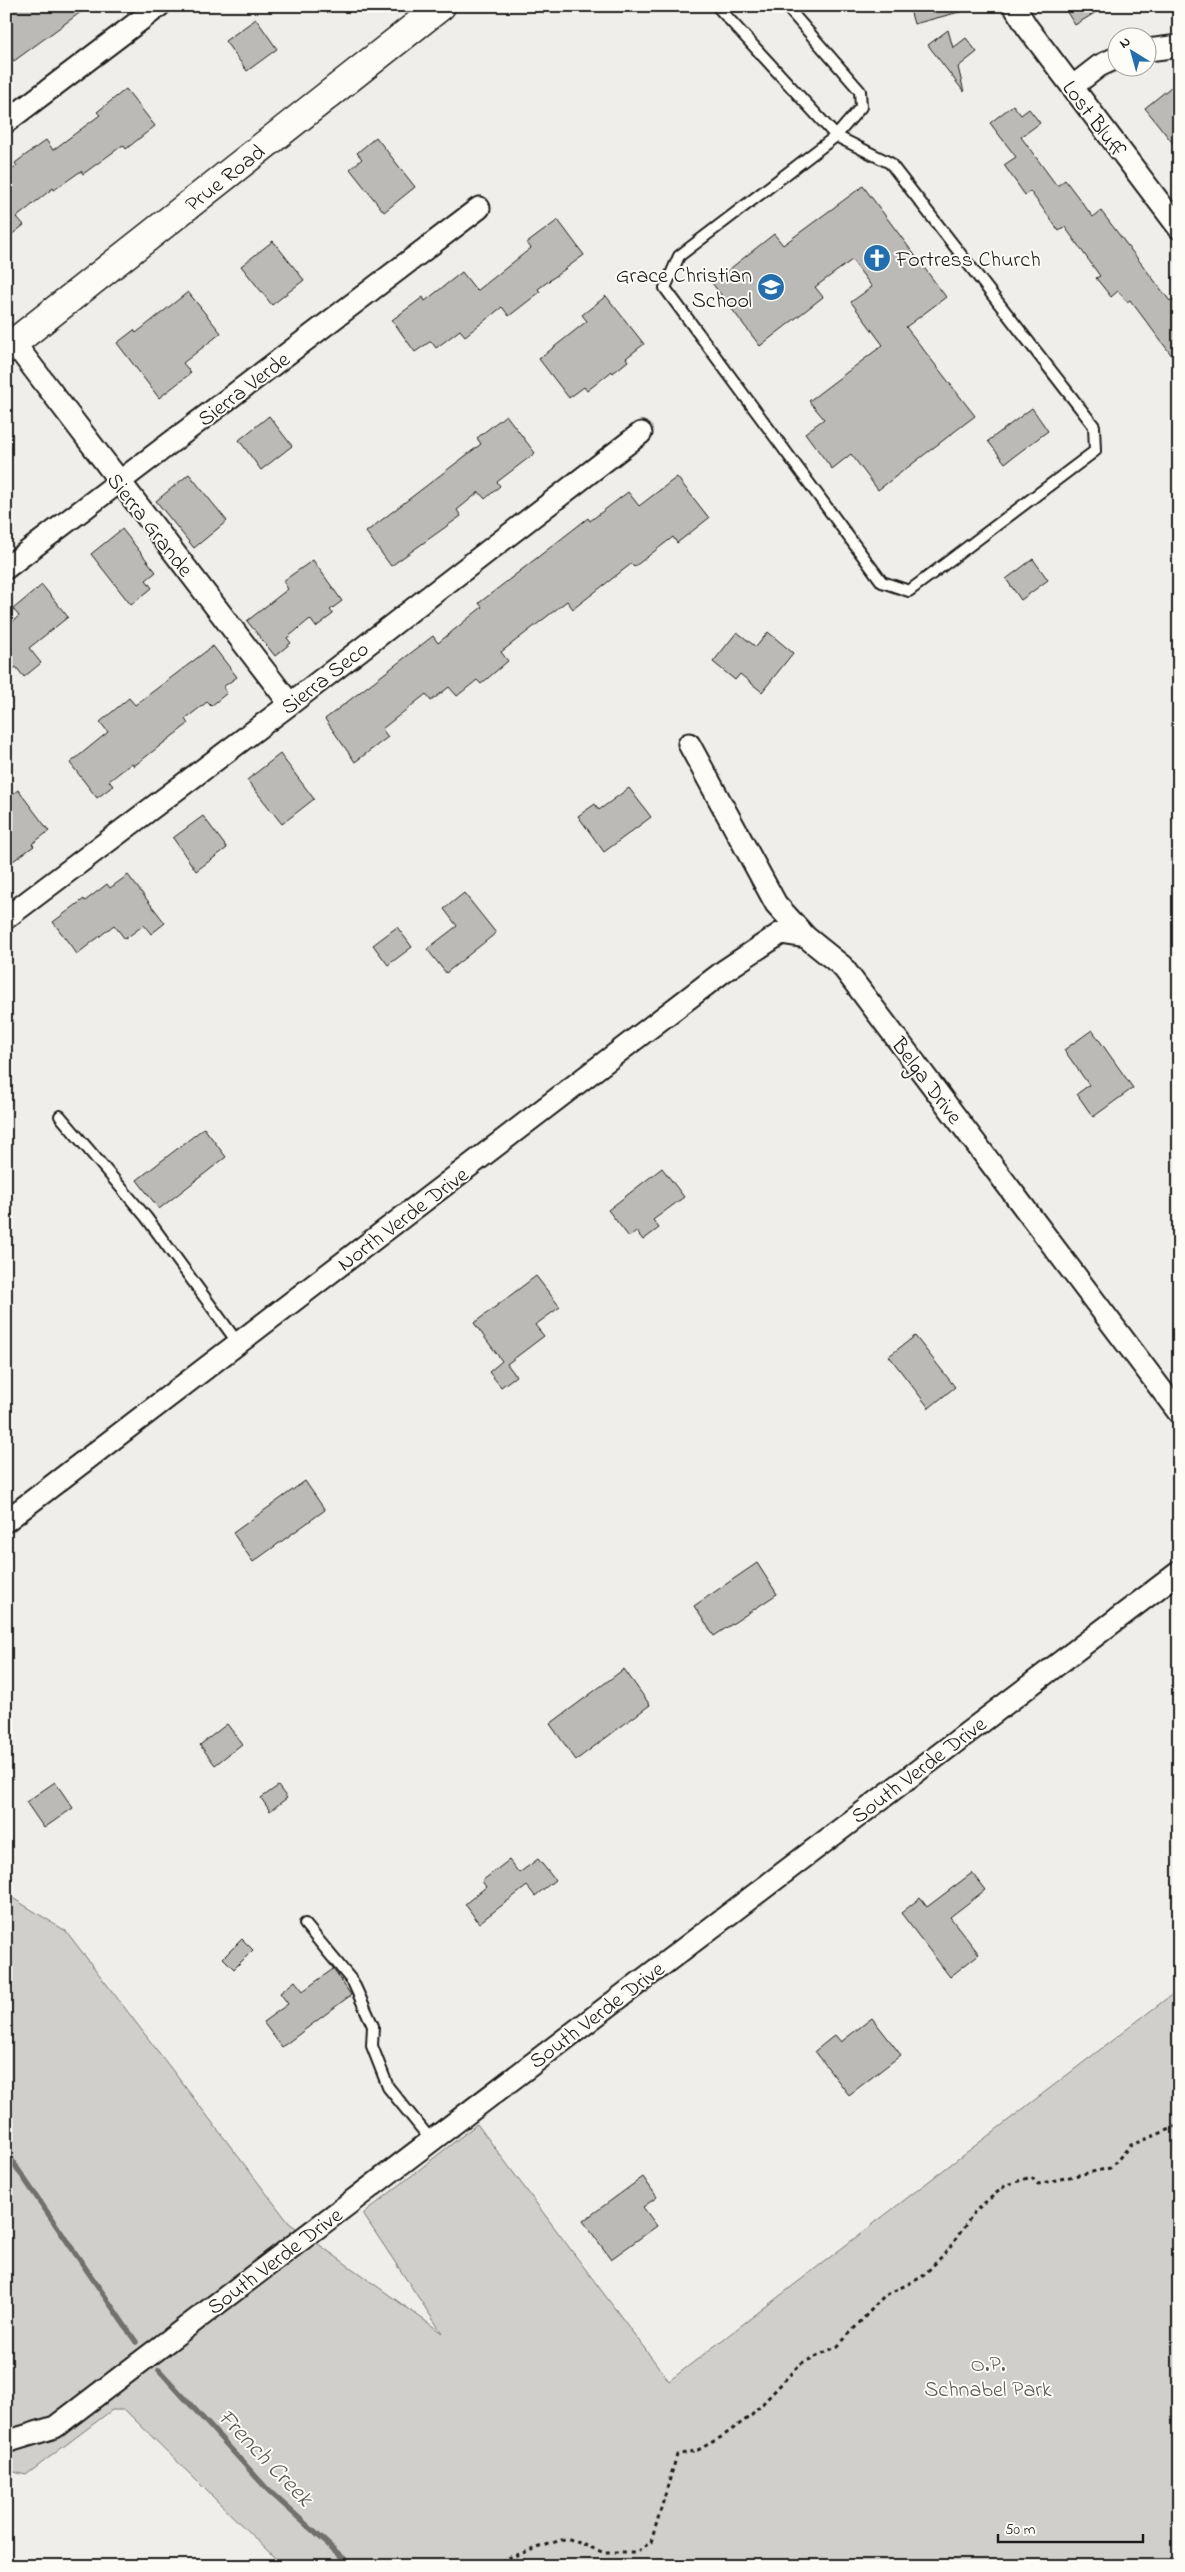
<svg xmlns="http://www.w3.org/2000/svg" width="1185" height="2572" viewBox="0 0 1185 2572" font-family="'Indie Flower',sans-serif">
  <rect width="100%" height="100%" fill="#f0eeea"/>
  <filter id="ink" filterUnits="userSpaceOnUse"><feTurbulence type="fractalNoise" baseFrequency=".02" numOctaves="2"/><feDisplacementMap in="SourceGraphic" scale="10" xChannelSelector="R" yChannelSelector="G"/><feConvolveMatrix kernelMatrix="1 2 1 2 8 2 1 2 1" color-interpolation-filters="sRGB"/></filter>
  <g filter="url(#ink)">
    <path fill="#d0cfcc" stroke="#767674" d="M6,1894L66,1931L289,2223L442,2333L363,2214L477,2124L669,2381L1179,1989V2566H283L125,2410H112L26,2475L6,2470Z"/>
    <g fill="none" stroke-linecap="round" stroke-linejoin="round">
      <path stroke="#706f6d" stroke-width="5.5" d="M6,2152L136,2342
        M159,2370L268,2490L352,2566"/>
    </g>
    <path fill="#bbbab6" stroke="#1c1c1c" d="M14,6H89L14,61L6,51V12Z
      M909,6H962L963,11L914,24Z
      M1063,6H1106L1075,25Z
      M256,19L277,49L247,71L225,41Z
      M948,30L953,48L966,38L977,52L958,67L964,92L928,45Z
      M1171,87L1179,96V151L1145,108Z
      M126,89L155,126L126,149L123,145L83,174L81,171L54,190L53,188L17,217L24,225L6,239V175L17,166L15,163L46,140L53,150L100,115L97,112Z
      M1013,105L1021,115L1029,109L1040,123L1021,137L1057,186L1065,180L1093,217L1101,211L1170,301L1172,299L1179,307V365L1130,300L1127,302L1118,291L1111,297L1096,278L1100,276L1065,227L1059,231L1030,191L1025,195L1004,165L1016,157L990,123Z
      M376,137L415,187L384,212L350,169L362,159L357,153Z
      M863,186L946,297L906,327L975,416L878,490L851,454L832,469L805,433L824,419L809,401L883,345L851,302L872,287L852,260L815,287L823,297L760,346L712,283L774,234L783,245Z
      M558,220L584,255L538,289L540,292L509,316L502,307L465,336L460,330L436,348L431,341L415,352L392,320L423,297L425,301L462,272L477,291L531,248L527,243Z
      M273,241L304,280L272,305L241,266Z
      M188,292L221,333L183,363L191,373L159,398L117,343L134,330L136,333Z
      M606,296L644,344L626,358L628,361L613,373L612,371L587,391L584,387L569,398L539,359L587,321L582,315Z
      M1032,408L1048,431L1005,463L988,441Z
      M506,415L535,453L497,482L500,486L485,499L479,492L457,510L461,516L391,566L366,532L481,444L477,438Z
      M269,416L292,446L261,470L239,440Z
      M189,474L227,521L194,548L156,501Z
      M677,477L709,518L677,543L673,537L634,567L631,564L573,609L567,601L501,652L508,661L481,684L477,680L457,696L449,687L431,701L426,694L382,729L388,737L355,762L325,719L433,636L438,643L482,607L479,603L588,518L590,521L628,492L639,506Z
      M122,529L156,572L146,580L152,588L131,605L91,554Z
      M1033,559L1048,580L1021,600L1006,579Z
      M313,560L342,601L330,610L333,614L316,627L310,619L287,638L291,643L275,656L247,621L288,589L283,581Z
      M42,585L68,617L29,648L41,663L24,677L16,667L6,674V627L19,616L13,609Z
      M737,632L756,647L768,632L793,653L762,692L740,674L735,680L713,662Z
      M213,646L237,677L223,687L227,693L211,706L207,702L185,719L188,724L134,766L132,763L109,781L113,786L97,798L70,763L108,732L100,722L129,698L135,705Z
      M280,754L314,799L282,824L247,780Z
      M629,788L651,817L604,852L578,816L595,804L599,810Z
      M18,790L49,831L32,844L34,846L6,866V799Z
      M203,816L227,848L196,871L173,838Z
      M128,875L165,923L151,934L144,925L125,939L114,925L77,954L53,922L84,899L85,901L107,884L110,888Z
      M464,893L496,933L446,973L427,949L457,926L444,909Z
      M397,927L412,947L388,965L373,945Z
      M1092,1030L1133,1088L1093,1117L1077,1094L1089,1085L1064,1050Z
      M204,1128L226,1157L159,1209L137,1180Z
      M662,1168L684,1197L653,1220L659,1228L643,1240L636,1231L629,1237L608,1210Z
      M536,1276L560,1307L535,1325L544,1336L507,1364L516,1376L501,1387L489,1372L502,1361L474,1323Z
      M915,1336L955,1387L929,1408L889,1356Z
      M305,1481L325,1510L253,1562L233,1533Z
      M757,1563L777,1594L714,1636L694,1606Z
      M624,1669L650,1705L576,1760L550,1724Z
      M227,1724L242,1744L215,1765L200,1745Z
      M55,1782L73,1808L44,1828L26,1802Z
      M278,1786L287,1798L270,1811L261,1798Z
      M538,1859L555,1880L535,1896L527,1886L479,1923L465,1904L486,1887L482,1881L509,1860L519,1873Z
      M972,1873L985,1890L950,1917L979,1954L950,1977L901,1913L920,1898L927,1907Z
      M242,1939L253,1950L234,1969L223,1958Z
      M333,1969L351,1995L282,2047L263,2022L288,2004L280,1993L295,1981L303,1991Z
      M872,2018L901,2055L849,2095L815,2051L835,2035L841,2042Z
      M643,2177L657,2197L643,2207L657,2226L611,2259L583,2221Z"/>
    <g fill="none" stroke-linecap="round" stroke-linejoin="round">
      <g stroke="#1c1c1c" stroke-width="14">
        <path id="lane" d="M717,6L836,136L890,163L1094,426L1095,451L909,591L882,582L665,288L679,256L836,136L861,107L860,91L786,6
          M60,1116L146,1217L238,1343
          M305,1924L353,1982L373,2026L372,2046L388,2087L431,2140"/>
      </g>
      <g stroke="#1c1c1c" stroke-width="25">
        <path id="street" d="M1014,6L1027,27L1179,228
          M1148,50L1179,46
          M1072,87L1099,66L1118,57
          M6,122L159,6
          M14,343L290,704
          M6,568L479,208
          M689,744L776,904L806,937L842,966L1179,1413
          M6,918L290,704L641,433
          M6,1521L724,971L781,933L806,937
          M6,2442L55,2427L1179,1572"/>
      </g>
      <g stroke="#1c1c1c" stroke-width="31">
        <g id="secondary">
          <path id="s1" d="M6,349L441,6"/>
        </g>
      </g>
      <path stroke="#1c1c1c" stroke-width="3" stroke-dasharray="4 4" stroke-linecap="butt" d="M494,2566L505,2559L567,2538L602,2552H637L651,2542L677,2455L698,2450L723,2436L752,2415L800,2364L838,2346L884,2296L922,2277L949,2249L975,2211L1006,2185L1031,2177L1038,2184L1110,2168L1131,2145L1171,2129L1179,2124"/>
      <use href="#lane" stroke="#fdfcf7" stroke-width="10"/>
      <use href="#street" stroke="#fdfcf7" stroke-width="21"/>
      <use href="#secondary" stroke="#fdfcf7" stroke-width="28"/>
    </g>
  </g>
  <defs>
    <g id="church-disc" transform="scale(1.4375)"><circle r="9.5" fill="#1f6fb2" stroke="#fdfcf7"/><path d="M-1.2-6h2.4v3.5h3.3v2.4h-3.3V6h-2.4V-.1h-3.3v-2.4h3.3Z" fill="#fff"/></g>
    <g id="school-disc" transform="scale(1.4375)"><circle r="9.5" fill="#1f6fb2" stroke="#fdfcf7"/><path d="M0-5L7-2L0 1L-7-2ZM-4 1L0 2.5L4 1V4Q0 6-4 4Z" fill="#fff"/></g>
  </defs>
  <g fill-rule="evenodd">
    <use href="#church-disc" x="877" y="258"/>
    <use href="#school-disc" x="771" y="287"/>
  </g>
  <g text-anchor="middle" stroke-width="4" stroke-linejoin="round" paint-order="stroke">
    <g font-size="22" fill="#1c1c1c" stroke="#fdfcf7">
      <text transform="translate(1095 118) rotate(53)" y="8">Lost Bluff</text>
      <text dy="8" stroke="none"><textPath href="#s1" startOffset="278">Prue Road</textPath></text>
      <text transform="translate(243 388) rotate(-37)" y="8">Sierra Verde</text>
      <text transform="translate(151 524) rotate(52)" y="8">Sierra Grande</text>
      <text transform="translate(324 677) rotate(-38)" y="8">Sierra Seco</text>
      <text transform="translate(928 1080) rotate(53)" y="8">Belga Drive</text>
      <text transform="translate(402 1218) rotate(-37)" y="8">North Verde Drive</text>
      <text transform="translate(918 1769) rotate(-37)" y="8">South Verde Drive</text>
      <text transform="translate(596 2014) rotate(-37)" y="8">South Verde Drive</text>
      <text transform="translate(274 2260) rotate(-37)" y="8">South Verde Drive</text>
    </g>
    <g font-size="22" fill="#1c1c1c" stroke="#fdfcf7" text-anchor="start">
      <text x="896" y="266">Fortress Church</text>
      <text x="752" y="282" text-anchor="end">Grace Christian<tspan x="752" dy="25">School</tspan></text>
    </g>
    <g font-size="22" fill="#5b5b5a" stroke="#fdfcf7">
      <text x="988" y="2371">O.P.<tspan x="988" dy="25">Schnabel Park</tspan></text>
    </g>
    <g font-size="24" font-style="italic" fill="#5b5b59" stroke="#fdfcf7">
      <text transform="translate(266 2457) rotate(46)" y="8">French Creek</text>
    </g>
  </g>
  <rect width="1185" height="2572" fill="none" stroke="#fdfcf7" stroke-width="25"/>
  <rect x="12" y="12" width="1160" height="2547" fill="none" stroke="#1c1c1c" stroke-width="2" filter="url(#ink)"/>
  <g transform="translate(1132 52) rotate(323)"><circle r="24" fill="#fdfcf7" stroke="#a3a29f"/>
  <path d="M0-4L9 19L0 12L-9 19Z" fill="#1f6fb2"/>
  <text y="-8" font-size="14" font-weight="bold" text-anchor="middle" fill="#1c1c1c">N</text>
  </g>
  <path d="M998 2534v8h145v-8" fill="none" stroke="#1c1c1c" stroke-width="2.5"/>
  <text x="1005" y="2534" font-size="15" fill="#1c1c1c" stroke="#fdfcf7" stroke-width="4" paint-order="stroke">50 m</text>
</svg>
